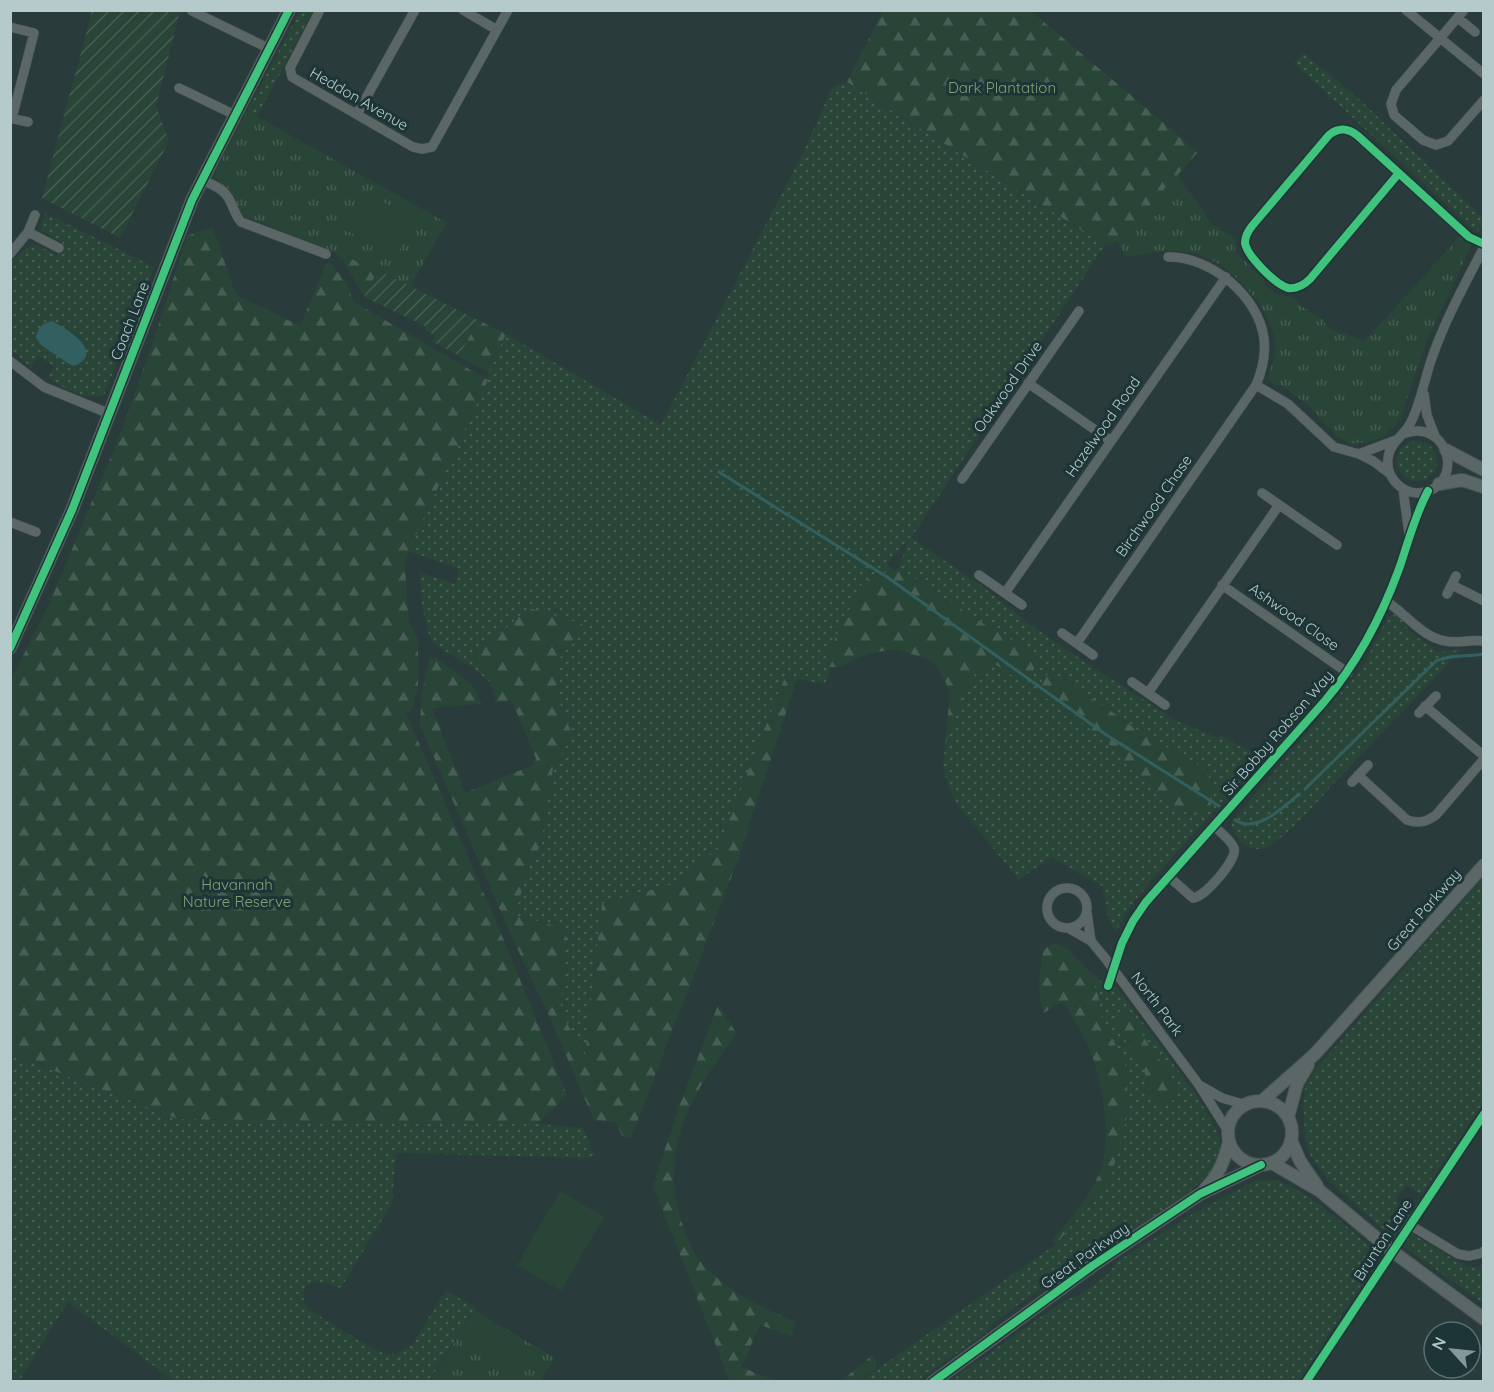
<svg xmlns="http://www.w3.org/2000/svg" width="1494" height="1392" viewBox="0 0 1494 1392" font-family="Quicksand,sans-serif">
  <defs>
    <pattern id="grass-dots" width="8" height="8" patternUnits="userSpaceOnUse" patternTransform="scale(1.5)"><rect width="8" height="8" fill="#294538"/><path d="M2 2h.1M6 6h.1" fill="none" stroke="#465e53" stroke-width="1.8" stroke-linecap="round"/></pattern>
    <pattern id="forest-firs" width="22" height="20" patternUnits="userSpaceOnUse" patternTransform="scale(1.5)"><rect width="22" height="20" fill="#294538"/><path d="M5 1l3.5 6h-7zM16 11l3.5 6h-7z" fill="#465e53"/></pattern>
    <pattern id="park-tufts" width="24" height="20" patternUnits="userSpaceOnUse" patternTransform="scale(1.5)"><rect width="24" height="20" fill="#294538"/><path d="M3 7l-1-3M5 7V3M7 7l1-3M15 17l-1-3M17 17v-4M19 17l1-3" fill="none" stroke="#465e53"/></pattern>
    <pattern id="garden-furrows" width="10" height="10" patternUnits="userSpaceOnUse" patternTransform="scale(1.5)"><rect width="10" height="10" fill="#294538"/><path d="M-1 1l2-2M0 10L10 0M9 11l2-2" fill="none" stroke="#465e53"/></pattern>
  </defs>
  <rect width="100%" height="100%" fill="#2a3b3b"/>
  <path fill="url(#grass-dots)" fill-rule="evenodd" d="M300,11H313L257,117L247,111Z
    M1304,53L1361,101L1483,218V225L1477,233L1294,63Z
    M846,82L1105,245L911,538L979,584L1035,628L1092,667L1179,722L1218,738L1222,736L1262,758L1150,882L1128,910L1116,932C1105,919 1107,901 1102,886L1051,857L1019,880L956,803L943,770L945,745L964,690L975,674L995,664L1035,654L979,621L899,568L909,539L886,564L893,570L863,582L823,663L831,667L825,684L785,677L718,849L677,883L602,904L585,1056L560,1011L567,929L515,915L527,871L541,844L553,768L572,734L557,696L556,664L491,683L473,668L434,644L428,632L423,611L419,572L456,584L458,568L408,551L488,380V372L506,334L661,425L802,155L832,88ZM1065,676C1089,698 1118,718 1147,736C1168,750 1191,758 1209,776L1172,804L1133,771L1118,752L1084,724L1039,693Z
    M45,213L154,267L104,395C83,401 65,388 48,378L54,366L38,356L31,368L11,349V262L31,244H36L56,255L63,243L40,230Z
    M1397 461a20 20 0 1 1 40 0a20 20 0 1 1-40 0Z
    M1394,614L1402,619L1409,631L1437,652L1461,650C1420,693 1379,736 1338,779C1316,802 1296,828 1269,846C1253,857 1230,838 1232,821L1362,668L1388,617Z
    M1483,878V1103L1421,1195L1406,1185L1395,1200L1413,1213L1394,1239L1327,1179C1323,1169 1315,1165 1311,1156C1304,1142 1301,1100 1306,1085C1310,1073 1320,1064 1328,1055Z
    M1088,970L1109,989L1115,985L1195,1093L1212,1121L1220,1139V1153L1213,1169L1184,1197L1113,1245L1091,1252L990,1325L986,1333L917,1381L859,1382L1055,1245L1110,1181L1129,1108L1125,1063L1102,1019L1098,995Z
    M10,1054L178,1119L538,1124L583,1128L595,1155L588,1158L396,1153L392,1203L341,1288C334,1286 325,1282 317,1282C301,1282 300,1301 310,1310L373,1349L383,1353L396,1354L412,1345L446,1290L475,1308L429,1381H174L68,1302L19,1381H11Z
    M1276,1180C1317,1197 1347,1227 1380,1256L1299,1381H950L1065,1300L1080,1295L1109,1273L1118,1261L1191,1215L1254,1181Z
    M1411,1233L1467,1267H1480L1483,1262V1303L1403,1246Z"/>
  <path fill="url(#forest-firs)" d="M883,11H1031L1198,152L1118,242L1105,245L847,82Z
    M212,226L235,292L240,297L300,326L326,264L331,263L345,281L354,302L488,380L408,552L405,565L408,614L410,624L418,640V685L412,709L406,713L503,938L567,1095L538,1124L178,1119L11,1054V680L50,602L122,430L161,318L187,236Z
    M334,251L378,270L364,297L344,262Z
    M478,320L506,334L488,372L459,356Z
    M899,568L979,621L1035,654C1040,666 1031,674 1023,683L995,664L975,674L964,690L945,745L950,693L945,681L932,661L897,649L871,653L850,661L840,667H831L823,663L863,582Z
    M529,608L583,624L556,664L557,697L572,734L553,768L541,844L527,871L515,915L567,929L560,1011L585,1055L602,904L677,883L718,849L785,677L797,679L736,865L631,1138H623L616,1122L594,1120L550,1018L511,935L420,725C421,702 423,680 430,658H436L472,685L482,704L432,708L465,793L533,765L536,759L512,701L496,702L491,683L471,658Z
    M1049,673C1069,677 1075,686 1092,698C1117,715 1141,734 1168,748C1181,755 1202,764 1209,777C1214,787 1213,798 1210,808L1192,816L1172,804L1132,771L1118,752L1084,724L1039,693L1042,680Z
    M1056,943L1071,952L1088,970L1098,995L1102,1019L1125,1063L1129,1108L1110,1181L1055,1245L1052,1240C1070,1219 1089,1199 1100,1172C1111,1145 1104,1087 1093,1059C1086,1039 1074,1019 1063,1001L1044,1013C1035,990 1041,972 1043,949Z
    M718,1005L737,1034C693,1090 657,1150 682,1223C686,1236 691,1250 700,1261C725,1291 761,1307 795,1322L792,1336L760,1325L741,1367L776,1381L731,1382L729,1379L653,1186L677,1112Z
    M1122,1008L1128,1011L1133,1017L1149,1046L1171,1074L1177,1089L1176,1098L1165,1106H1157L1151,1101L1143,1065L1121,1034L1116,1017Z
    M874,1354L877,1367L859,1381H841Z"/>
  <path fill="url(#park-tufts)" d="M247,111L447,223L410,286L378,270L242,215C230,198 231,190 213,176Z
    M1177,174L1212,224L1236,239L1235,251L1264,280V284C1274,293 1280,297 1293,297L1301,306L1324,320L1326,326L1340,334L1345,333L1364,342L1461,235L1471,246L1426,343L1399,422L1384,436L1368,442L1350,444L1336,435L1308,405L1282,385H1275L1268,379C1270,369 1275,357 1275,347C1275,311 1229,261 1194,253C1171,248 1148,253 1125,257L1118,242Z
    M474,1310L555,1358L540,1381L430,1382Z"/>
  <path fill="url(#garden-furrows)" d="M92,11H180L156,106L169,141L120,238L42,198Z
    M378,270L478,320L459,356L432,341L435,336L425,329V326L364,297Z"/>
  <path fill="#294538" d="M365,194L415,217L397,255L347,231Z
    M560,1191L604,1217L561,1291L517,1265Z
    M478,1315L526,1345L508,1373L461,1343Z"/>
  <path fill="#325f60" d="M52,321C66,328 107,353 74,366L69,364L41,345L36,338C37,328 43,323 52,321Z"/>
  <g fill="none" stroke-linecap="round" stroke-linejoin="round">
    <path stroke="#325f60" stroke-width="3" d="M719,472L887,577L1105,734L1219,806
      M1305,789L1436,661C1450,654 1467,657 1484,654
      M1235,820C1256,834 1283,808 1299,794"/>
    <g stroke="#4a5656" stroke-width="10">
      <path id="minor" d="M320,10L290,68L292,77L413,147L422,149L432,147L508,10
        M463,10L497,30
        M1406,10L1484,74
        M1464,10L1396,90L1391,104L1394,115L1423,140L1436,145L1448,141L1484,100
        M192,11L270,49
        M1458,18L1475,32
        M10,27L34,33L12,118
        M179,88L235,115
        M357,114L415,10
        M10,118L28,122
        M1399,173L1310,279C1304,285 1297,289 1288,288C1276,285 1247,256 1245,243C1245,236 1248,231 1252,226L1329,135C1339,127 1348,128 1358,136L1469,237L1484,244
        M202,180C211,184 222,188 227,196C233,204 234,214 241,222L326,254
        M28,232L59,248
        M10,254L28,232L35,215
        M10,361L44,387L110,414
        M1028,383L1111,441
        M1256,385L1288,404L1334,447L1359,454L1373,461L1389,473
        M1424,394L1427,415L1435,436
        M1406,433C1446,420 1464,477 1429,491C1407,499 1385,480 1388,458C1390,441 1406,435 1412,420C1422,399 1425,376 1433,355C1446,318 1466,282 1484,247
        M1359,454L1396,440
        M962,479L1079,311
        M1403,489L1409,534
        M1262,493L1337,545
        M10,522L36,532
        M979,575L1022,605
        M1222,585L1348,673
        M1452,585L1484,601
        M1005,593L1226,277
        M1447,594L1456,576
        M1386,601C1405,613 1422,637 1445,641C1458,644 1471,639 1484,641
        M1062,633L1093,655
        M1077,643L1256,385C1262,371 1266,356 1264,339C1259,296 1210,256 1168,257
        M1132,682L1165,705
        M1148,693L1279,505
        M1425,706L1484,756
        M1419,713L1436,696
        M1358,775L1407,820C1419,824 1426,822 1436,815L1484,759
        M1352,782L1368,765
        M1168,876L1193,898C1204,898 1238,859 1234,848C1231,840 1220,832 1214,826
        M1047 908a20 20 0 1 1 40 0a20 20 0 1 1-40 0Z
        M1087,913L1091,941
        M1068,928L1091,941L1105,958L1199,1085L1228,1131
        M1108,986L1122,943L1133,921L1146,902L1324,702C1357,663 1381,618 1399,569C1408,543 1415,515 1428,491
        M1201,1086L1222,1098L1246,1105
        M1410,1225L1458,1254L1469,1256L1482,1253L1484,1251
        M1404,1233L1484,1114"/>
    </g>
    <g stroke="#4a5656" stroke-width="14">
      <path id="tertiary" d="M1446,450L1484,470
        M1439,484L1462,480L1484,487
        M10,648L72,510L192,200L289,10
        M1262,1101L1315,1054L1484,865
        M1228 1133a32 32 0 1 1 64 0a32 32 0 1 1-64 0Z
        M1288,1117L1297,1084L1308,1065
        M1291,1140L1300,1161L1317,1186
        M1272,1163L1320,1191L1392,1251L1484,1319
        M1205,1189C1219,1175 1224,1161 1229,1142
        M933,1382L1092,1266L1200,1194L1261,1165"/>
    </g>
    <use href="#minor" stroke="#5b6767" stroke-width="9"/>
    <use href="#tertiary" stroke="#5b6767" stroke-width="12"/>
    <g stroke="#1d3536" stroke-width="11">
      <path id="cycleway" d="M1399,173L1310,279C1304,285 1297,289 1288,288C1276,285 1247,256 1245,243C1245,236 1248,231 1252,226L1329,135C1339,127 1348,128 1358,136L1469,237L1484,244
        M10,648L72,510L192,200L289,10
        M1108,986L1122,943L1133,921L1146,902L1324,702C1357,663 1381,618 1399,569C1408,543 1415,515 1428,491
        M933,1382L1092,1266L1200,1194L1261,1165
        M1306,1382L1484,1114"/>
    </g>
    <use href="#cycleway" stroke="#40c37c" stroke-width="8"/>
  </g>
  <g text-anchor="middle" stroke-width="6" stroke-linejoin="round" paint-order="stroke">
    <g font-size="15" fill="#83a272" stroke="#1d3536">
      <text x="1002" y="93">Dark Plantation</text>
      <text x="237" y="890">Havannah<tspan x="237" dy="17">Nature Reserve</tspan></text>
    </g>
    <g font-size="15" fill="#b5cacb" stroke="#1d3536">
      <text transform="translate(359 99) rotate(30)" y="5">Heddon Avenue</text>
      <text transform="translate(130 321) rotate(-69)" y="5">Coach Lane</text>
      <text transform="translate(1008 387) rotate(-55)" y="5">Oakwood Drive</text>
      <text transform="translate(1103 427) rotate(-55)" y="5">Hazelwood Road</text>
      <text transform="translate(1154 506) rotate(-55)" y="5">Birchwood Chase</text>
      <text transform="translate(1294 617) rotate(35)" y="5">Ashwood Close</text>
      <text transform="translate(1278 733) rotate(-49)" y="5">Sir Bobby Robson Way</text>
      <text transform="translate(1424 910) rotate(-49)" y="5">Great Parkway</text>
      <text transform="translate(1157 1004) rotate(53)" y="5">North Park</text>
      <text transform="translate(1383 1240) rotate(-57)" y="5">Brunton Lane</text>
      <text transform="translate(1085 1256) rotate(-35)" y="5">Great Parkway</text>
    </g>
  </g>
  <rect width="1494" height="1392" fill="none" stroke="#b5cacb" stroke-width="24"/>
  <g transform="translate(1452 1350) rotate(297)"><circle r="28" fill="#1d3536" stroke="#5a7172" stroke-width="1.5"/>
  <path d="M0-4.5L10 22L0 15L-10 22Z" fill="#849899"/>
  <text y="-9" font-size="16" font-weight="bold" text-anchor="middle" fill="#b5cacb">N</text>
  </g>
</svg>
